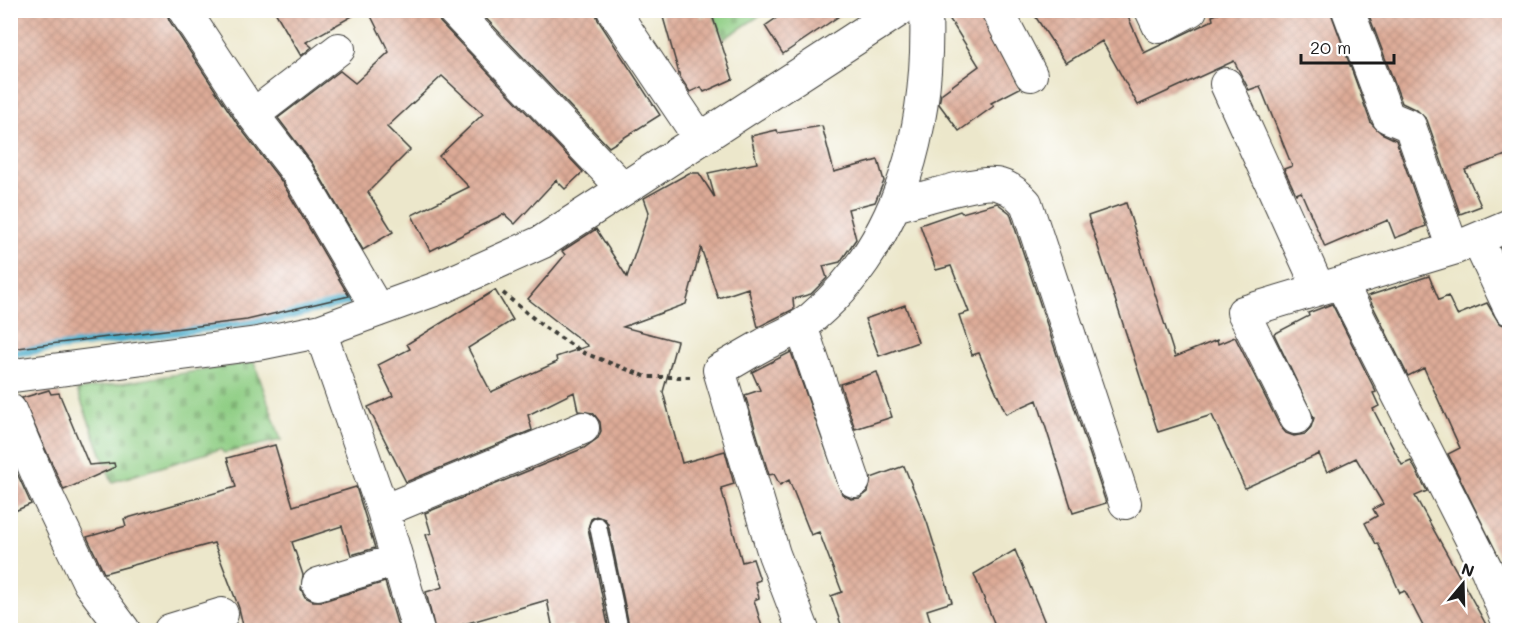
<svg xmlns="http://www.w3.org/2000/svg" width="1520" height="641" viewBox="0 0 1520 641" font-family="Mali,sans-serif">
  <defs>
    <pattern id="cemetery-stones" width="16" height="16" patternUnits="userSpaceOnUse" patternTransform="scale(1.5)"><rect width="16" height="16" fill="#8fce84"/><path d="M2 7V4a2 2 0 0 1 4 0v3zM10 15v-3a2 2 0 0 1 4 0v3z" fill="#7bb071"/></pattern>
    <pattern id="building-cross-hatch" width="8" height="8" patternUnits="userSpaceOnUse" patternTransform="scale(1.5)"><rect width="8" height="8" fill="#ddab97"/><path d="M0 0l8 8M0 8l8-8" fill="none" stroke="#bd9382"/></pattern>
  </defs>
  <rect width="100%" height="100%" fill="#fff"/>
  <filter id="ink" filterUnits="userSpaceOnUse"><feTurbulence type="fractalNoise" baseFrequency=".0167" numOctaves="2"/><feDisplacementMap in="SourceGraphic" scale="12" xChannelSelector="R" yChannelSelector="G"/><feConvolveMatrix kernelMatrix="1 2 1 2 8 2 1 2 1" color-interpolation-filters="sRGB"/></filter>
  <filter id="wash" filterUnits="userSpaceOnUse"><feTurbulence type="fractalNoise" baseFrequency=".008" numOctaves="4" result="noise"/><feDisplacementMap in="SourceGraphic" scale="24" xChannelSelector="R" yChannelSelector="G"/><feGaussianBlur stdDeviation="1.35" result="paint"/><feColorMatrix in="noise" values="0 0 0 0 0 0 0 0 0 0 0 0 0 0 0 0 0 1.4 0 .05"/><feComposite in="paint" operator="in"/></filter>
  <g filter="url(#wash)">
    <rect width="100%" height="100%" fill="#ece7cb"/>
    <path fill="url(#cemetery-stones)" stroke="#567550" stroke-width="1.5" d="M706,11H767L724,39L713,13L708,14Z
      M254,362L281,440L224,453L220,449L112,482L77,390Z"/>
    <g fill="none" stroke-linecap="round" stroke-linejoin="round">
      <path stroke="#4aabc9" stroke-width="9" d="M10,353L274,319L365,297"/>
    </g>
    <g id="blocks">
      <path fill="url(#building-cross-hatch)" d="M10,10H166L169,20L238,125L282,182L349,296L247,320L10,349Z
        M274,10H363L306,42L312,47L301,56Z
        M368,10H436L440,22L583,172L565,189L556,180L515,224L504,214L430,251L412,215L469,187L439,156L483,114L442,76L387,127L410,150L368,192L393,232L363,250L312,163L278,118L340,71L355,83L389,52Z
        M478,10H595L598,20L660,115L609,147Z
        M661,10H699L701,18L712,15L733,79L704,92L701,87L690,92L680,77Z
        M788,10H848L783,54L765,26Z
        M944,10H979L1020,88L991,103L994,106L959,131L939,104L941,94L979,66Z
        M1031,10H1125L1144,53L1213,20L1212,16L1226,10H1330L1371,123L1381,133L1396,140L1426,226L1395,238L1388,220L1325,247L1301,192L1296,194L1284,169L1292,166L1260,86L1249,90L1234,61L1138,105L1102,41L1066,63Z
        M1367,10H1509V154L1465,170L1481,206L1460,214L1427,120L1417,110L1402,103Z
        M822,126L834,172L878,160L884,181L875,202L848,209L856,239L840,262L823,266L827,278L811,294L793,299L794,309L758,327L748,288L718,298L701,248L686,304L623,327L677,341L663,392L682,463L725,451L734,484L721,488L742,562L753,559L760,580L755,582L759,598L754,600L763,630H630L608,524L605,519L596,516L591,519L588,528L609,630H572V625L553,629L547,600L444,630H435L426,592L443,587L426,535L431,533L425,513L584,448L598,438L601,431L600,422L593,413L578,411L574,392L528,415L532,430L406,482L368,407L393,396L378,365L410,349L407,344L495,290L513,320L468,348L491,392L557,362L556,357L588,346L528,299L565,255L562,251L596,229L627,277L649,212L644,198L689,173H699L715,198L708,173L757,163L751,136L777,130L778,133Z
        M997,203L1010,213L1106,503L1073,513L1037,400L1006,414L979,353L972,355L959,315L969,312L951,266L936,270L920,225L960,211L962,213Z
        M1126,203L1175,357L1217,340L1218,344L1235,337L1280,426L1286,433L1294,436L1305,434L1311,427L1314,418L1274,334L1309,316L1308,313L1332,304L1376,392L1373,393L1379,406L1373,409L1402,465L1411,461L1427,491L1415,496L1489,630H1425L1405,591L1400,593L1378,543L1376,544L1365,523L1377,516L1373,509L1383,504L1356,458L1327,472L1319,454L1245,488L1212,415L1158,432L1088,216Z
        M1429,276L1439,300L1448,296L1457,315L1487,303L1499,323L1509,327V578L1448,454L1460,448L1424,368L1408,376L1368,296Z
        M905,305L918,342L879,356L865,319Z
        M791,352L842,494L851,499L860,498L868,492L871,478L904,466L927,522L952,602L927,610L933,630H843L831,596L842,592L819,532L811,535L789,480L780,485L774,474L769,475L745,395L760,390L752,372Z
        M877,372L892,417L855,429L840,384Z
        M49,390L51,394L59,393L89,465L114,463L115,467L64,490L22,398Z
        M275,445L293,506L356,487L375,548L351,555L342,526L292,542L303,575L301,589L305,597L313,601H323L385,582L399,630H244L239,608L214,543L104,573L87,537L126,526L124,519L236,487L227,458Z
        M16,471L31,504L10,513V472Z
        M1015,550L1048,630H997L974,574Z"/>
    </g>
  </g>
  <g filter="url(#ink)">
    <use href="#blocks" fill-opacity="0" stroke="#3b3a36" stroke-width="1.5"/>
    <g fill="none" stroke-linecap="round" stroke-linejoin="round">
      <g stroke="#3b3a36" stroke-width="19">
        <path id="service" d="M598,526L620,630"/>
      </g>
      <g stroke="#3b3a36" stroke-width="34">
        <path id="minor" d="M184,10L253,115L297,172L378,310
          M453,10L624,189
          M613,10L700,139
          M997,10L1031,75
          M1151,10L1159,27L1191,10
          M1348,10L1388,117L1410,126L1453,249
          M1226,84L1319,289
          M253,115L339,49
          M894,206C916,201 981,178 1000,185C1011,188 1018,195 1026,203L1125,503
          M1477,239L1510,309
          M1341,283L1487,570L1510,627
          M801,326L854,481
          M320,331L383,511L418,630
          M10,410L40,481L89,583L124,630
          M1296,418L1243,312L1453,249L1510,225
          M383,511L583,428
          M318,584L397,560
          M170,630L222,614
          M803,630L774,554L719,370C734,362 748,353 763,345C780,336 800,329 814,316C903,240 930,123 926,10"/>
      </g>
      <g stroke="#3b3a36" stroke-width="35">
        <path id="tertiary" d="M10,376L261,343L320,331L444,286L542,242L899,10"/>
      </g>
      <path stroke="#3b3a36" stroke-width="4" stroke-dasharray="4.5 4.5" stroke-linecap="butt" d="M503,293L544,327L584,353L647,377H690"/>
      <use href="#service" stroke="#fff" stroke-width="16"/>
      <use href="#minor" stroke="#fff" stroke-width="32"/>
      <use href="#tertiary" stroke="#fff" stroke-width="33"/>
    </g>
  </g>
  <rect width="1520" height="641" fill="none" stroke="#fff" stroke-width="36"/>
  <g transform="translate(1463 584) rotate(19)" stroke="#ffffff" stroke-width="4.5" paint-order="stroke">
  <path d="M0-4.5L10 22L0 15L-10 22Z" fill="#1c1c1c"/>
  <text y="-9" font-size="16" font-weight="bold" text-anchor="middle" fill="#1c1c1c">N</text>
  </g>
  <path d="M1301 54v9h93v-9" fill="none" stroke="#1c1c1c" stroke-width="3"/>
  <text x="1310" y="54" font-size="18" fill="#1c1c1c" stroke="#ffffff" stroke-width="4.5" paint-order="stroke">20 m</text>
</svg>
